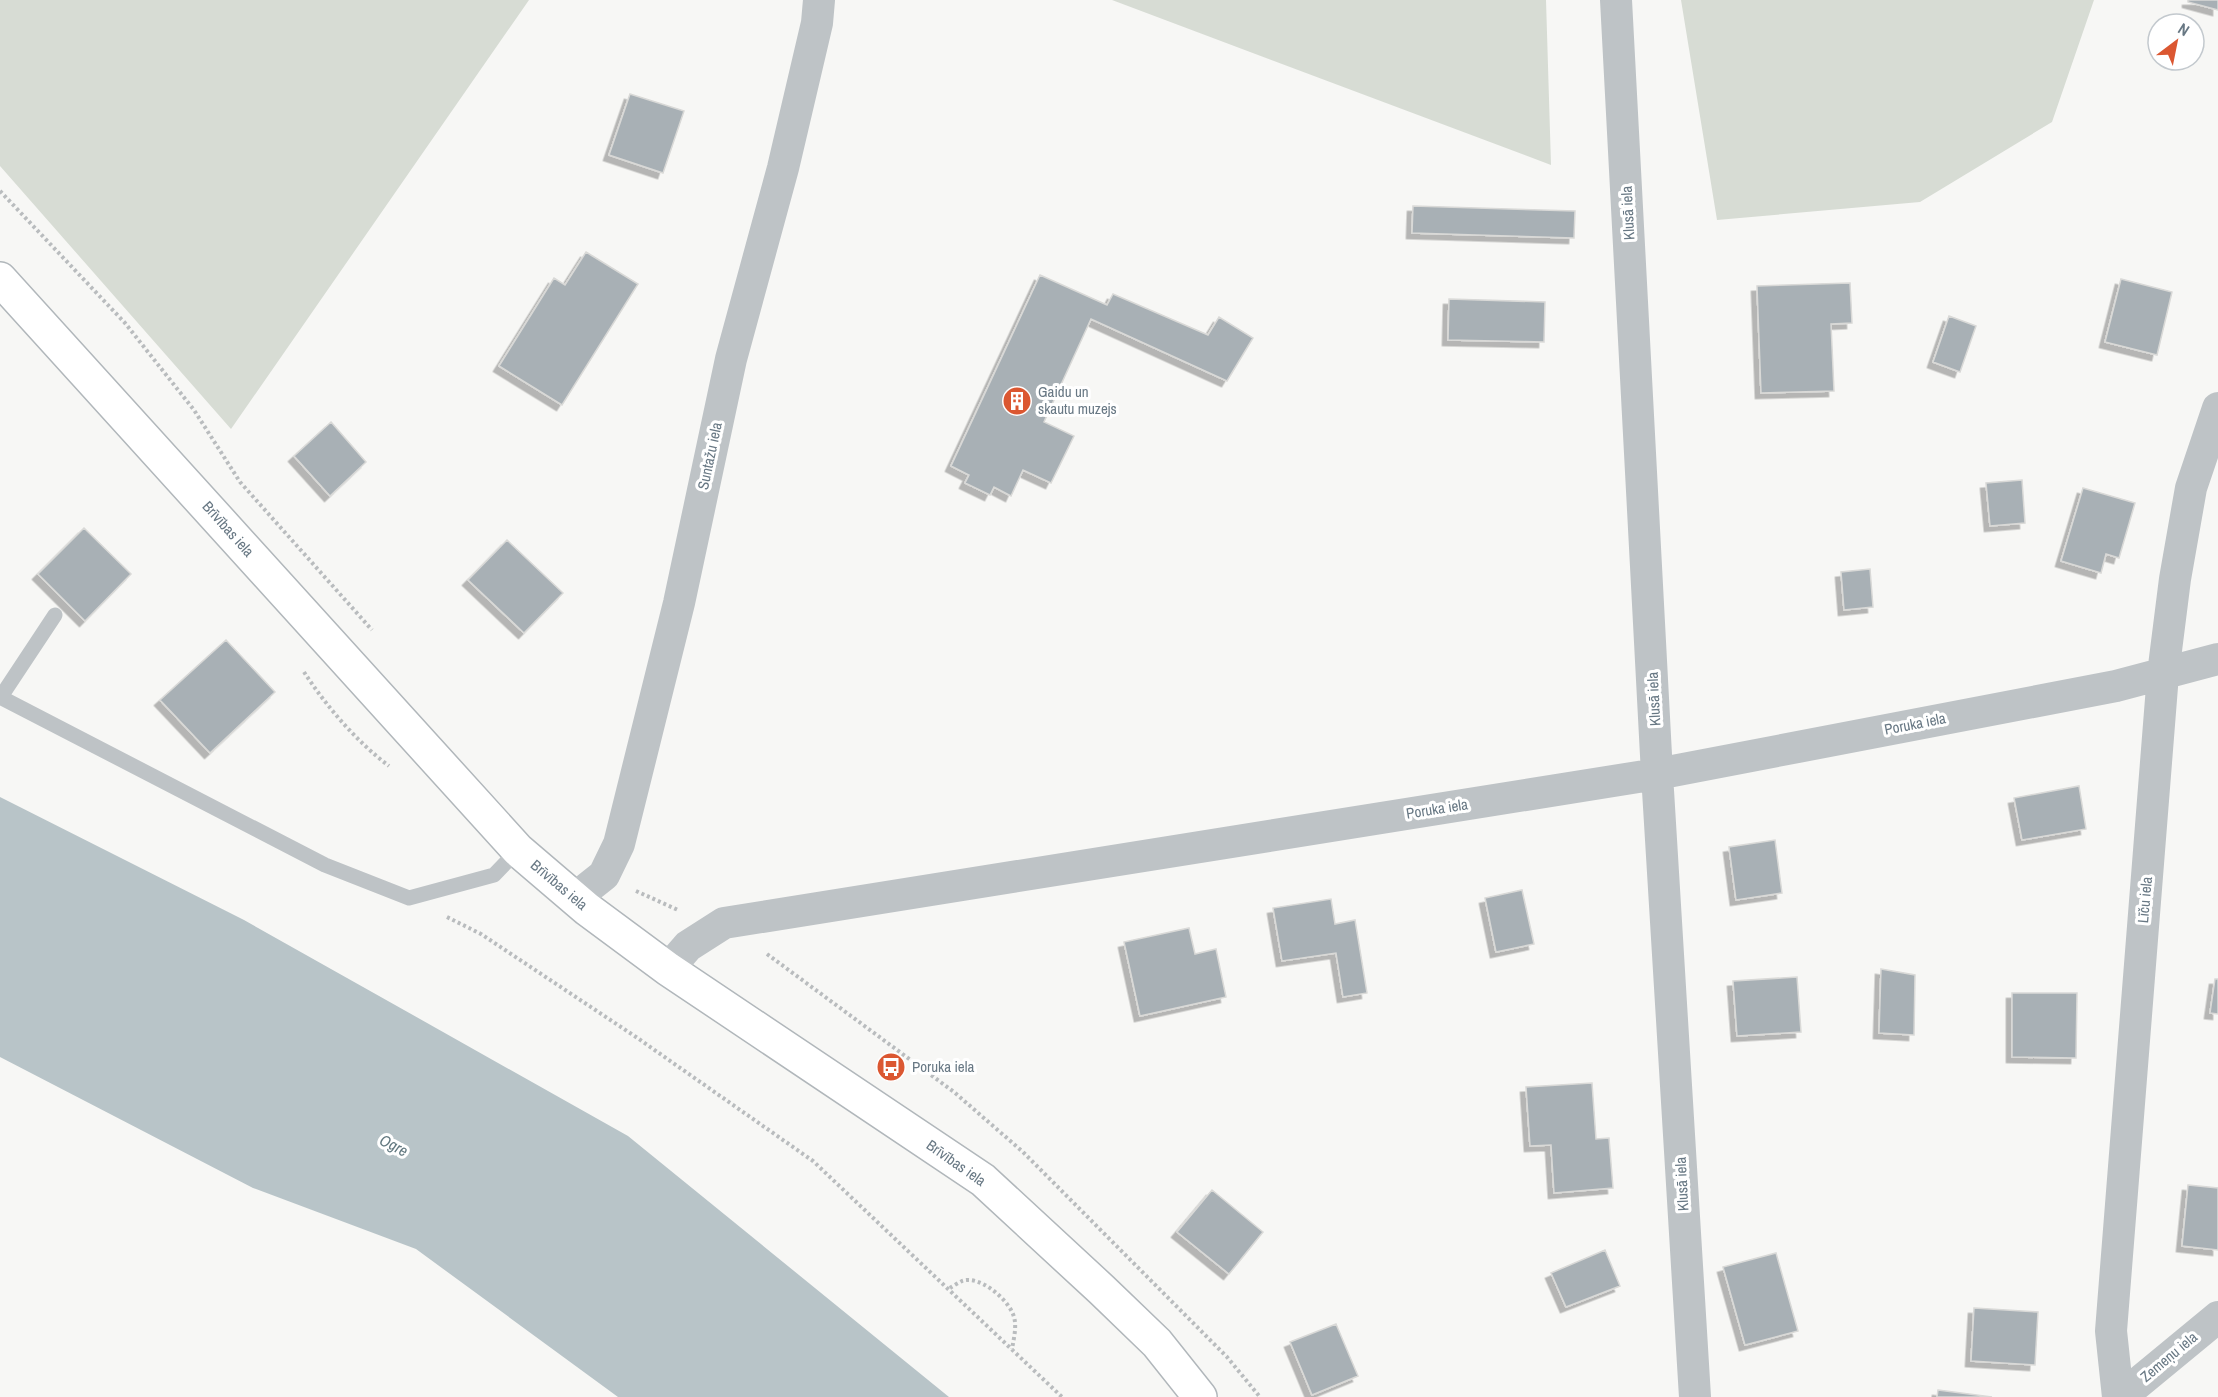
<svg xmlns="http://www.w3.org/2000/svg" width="2218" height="1397" viewBox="0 0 2218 1397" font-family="'Archivo Narrow',sans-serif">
  <defs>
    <filter id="shadow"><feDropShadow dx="-5.5" dy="5.5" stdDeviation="0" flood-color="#0004"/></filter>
  </defs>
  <rect width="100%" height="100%" fill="#f7f7f5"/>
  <path fill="#d7dcd4" d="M0,0H529L231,429L0,166Z
    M1112,0H1546L1551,165Z
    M1681,0H2094L2052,122L1920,202L1717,220Z"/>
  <path fill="#b8c4c8" d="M0,797L244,920L628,1136L949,1397H618L416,1249L253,1188L0,1057Z"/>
  <path fill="#a8b0b5" stroke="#d9d9d7" stroke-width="1.5" filter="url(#shadow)" d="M2188,0H2218V10L2188,2Z
    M630,94L684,111L663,173L609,155Z
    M1413,206L1575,211L1574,238L1412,233Z
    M586,252L638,284L562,405L499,366L554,278L565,285Z
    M1040,275L1107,305L1113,294L1208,335L1219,317L1253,338L1227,381L1091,319L1044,422L1074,436L1051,483L1023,470L1011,496L994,487L990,495L965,483L969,475L951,466Z
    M2121,279L2172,292L2157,355L2105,342Z
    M1850,283L1852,323L1831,324L1834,391L1761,393L1757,286Z
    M1449,299L1545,302L1544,342L1448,340Z
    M1949,316L1976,326L1960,372L1933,362Z
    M331,422L366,462L330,496L294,456Z
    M2022,480L2025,523L1990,526L1986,483Z
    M2083,488L2135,503L2119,558L2106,554L2101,573L2061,561Z
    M84,528L131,574L85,621L38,574Z
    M507,540L563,593L524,633L468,580Z
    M1870,569L1873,607L1844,610L1841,572Z
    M226,640L275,692L210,753L160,700Z
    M2079,786L2086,829L2022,840L2014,798Z
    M1775,840L1782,893L1736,900L1729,847Z
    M1522,890L1534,944L1496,952L1485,898Z
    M1331,899L1335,924L1355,920L1367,993L1343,997L1336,953L1282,961L1273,908Z
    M1189,928L1195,954L1216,949L1226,997L1140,1016L1124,942Z
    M1881,969L1915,975L1914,1035L1879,1033Z
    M1797,977L1801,1032L1737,1036L1733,981Z
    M2215,979H2218V1014L2210,1013Z
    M2012,993H2077L2076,1058L2012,1057Z
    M1592,1083L1596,1139L1609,1138L1613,1188L1554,1193L1551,1145L1530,1146L1526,1087Z
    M2188,1185L2218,1188V1250L2182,1246Z
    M1212,1190L1263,1232L1229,1274L1177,1232Z
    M1605,1250L1620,1286L1566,1307L1551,1273Z
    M1776,1253L1798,1331L1745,1345L1723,1267Z
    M1974,1308L2038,1312L2035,1365L1971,1361Z
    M1336,1324L1358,1376L1312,1395L1290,1342Z
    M1938,1390L1992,1397H1937Z"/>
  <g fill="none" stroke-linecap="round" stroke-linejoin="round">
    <g stroke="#b1b7bb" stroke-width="36">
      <path id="secondary" d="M0,279L518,850L587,909L668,969L983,1180L1102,1290L1157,1343L1200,1397"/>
    </g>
    <path stroke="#b9bcbe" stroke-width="4" stroke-dasharray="3 3" stroke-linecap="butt" d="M0,191L125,323L194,410L240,482L372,630
      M304,672C326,706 357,742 389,766
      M636,891L678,910
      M447,917L481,934L636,1037L813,1161L1062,1397
      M767,954L954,1092L1023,1152L1227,1357L1260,1397
      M950,1288C953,1286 958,1283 962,1281C979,1275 1005,1297 1012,1312C1018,1323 1014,1337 1012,1349"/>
    <path stroke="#bec3c6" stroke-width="15" d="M0,697L325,865L409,898L494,875L518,850
      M0,698L55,615"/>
    <path stroke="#bec3c6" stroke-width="32" d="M1616,0L1657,774L1695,1397
      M575,898L604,875L619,844L679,603L731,359L783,168L817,23L819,0
      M668,969L688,946L724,923L1657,774L2116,686L2218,659
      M2118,1397L2111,1331L2163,674L2175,579L2191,488L2218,408
      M2121,1397L2218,1317"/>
    <use href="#secondary" stroke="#fff" stroke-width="33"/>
  </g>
  <defs>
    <g id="building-disc" transform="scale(1.5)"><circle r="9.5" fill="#db5731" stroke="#fff"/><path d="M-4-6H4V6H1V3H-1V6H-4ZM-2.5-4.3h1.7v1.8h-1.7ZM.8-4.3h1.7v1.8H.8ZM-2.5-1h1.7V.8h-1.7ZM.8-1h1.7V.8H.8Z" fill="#fff"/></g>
    <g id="bus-disc" transform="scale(1.5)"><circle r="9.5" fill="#db5731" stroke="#fff"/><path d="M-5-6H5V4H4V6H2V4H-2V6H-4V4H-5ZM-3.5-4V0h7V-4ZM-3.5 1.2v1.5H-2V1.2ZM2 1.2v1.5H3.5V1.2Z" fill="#fff"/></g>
  </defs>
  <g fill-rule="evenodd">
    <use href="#building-disc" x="1017" y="401"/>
    <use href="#bus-disc" x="891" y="1067"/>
  </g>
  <g text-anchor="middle" stroke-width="6" stroke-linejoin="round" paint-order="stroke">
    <g font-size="15" fill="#687884" stroke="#fff">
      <text transform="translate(1628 213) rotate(-93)" y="5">Klusā iela</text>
      <text transform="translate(710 456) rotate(-78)" y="5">Suntažu iela</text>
      <text transform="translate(228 529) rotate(48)" y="5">Brīvības iela</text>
      <text transform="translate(1654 699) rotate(-93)" y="5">Klusā iela</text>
      <text transform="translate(1915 724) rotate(-11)" y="5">Poruka iela</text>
      <text transform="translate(1437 809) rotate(-9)" y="5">Poruka iela</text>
      <text transform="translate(559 885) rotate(40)" y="5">Brīvības iela</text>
      <text transform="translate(2145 900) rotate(-85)" y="5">Līču iela</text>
      <text transform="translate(956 1163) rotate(35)" y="5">Brīvības iela</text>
      <text transform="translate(1682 1184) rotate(-93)" y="5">Klusā iela</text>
      <text transform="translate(2169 1357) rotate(-40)" y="5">Zemeņu iela</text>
    </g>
    <g font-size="15" fill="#687884" stroke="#fff" text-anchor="start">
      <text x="1038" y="397">Gaidu un<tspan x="1038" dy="17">skautu muzejs</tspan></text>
      <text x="912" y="1072">Poruka iela</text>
    </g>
    <g font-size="16" font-style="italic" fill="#637980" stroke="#fff">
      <text transform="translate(394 1145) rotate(27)" y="6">Ogre</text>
    </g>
  </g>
  <g transform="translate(2176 42) rotate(32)"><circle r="28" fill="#ffffff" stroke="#c3c9ce" stroke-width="1.5"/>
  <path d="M0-4.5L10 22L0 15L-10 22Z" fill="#db5731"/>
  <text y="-9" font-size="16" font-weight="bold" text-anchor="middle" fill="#687884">N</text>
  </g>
</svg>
